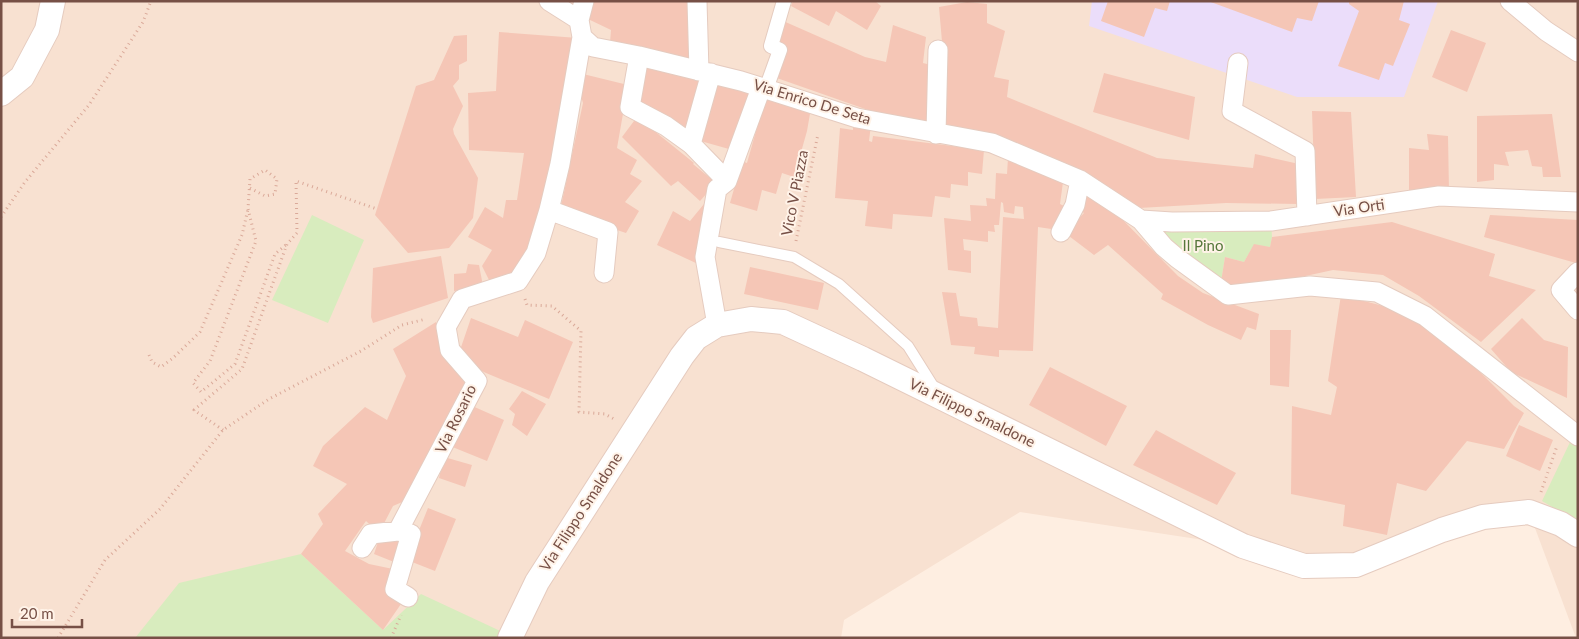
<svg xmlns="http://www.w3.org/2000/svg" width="1579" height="639" viewBox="0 0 1579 639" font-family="Lato,sans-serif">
  <rect width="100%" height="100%" fill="#feeee1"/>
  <path fill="#f8e1d1" d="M1,1H1578V638H1576L1529,512L1442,530L1304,566L1243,546L1020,512L844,620L841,638H1Z"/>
  <path fill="#ebddfa" d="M1092,1H1438L1404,97H1297L1089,26Z"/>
  <path fill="#d8ecbe" d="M312,215L364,240L328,323L272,300Z
    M1141,220L1271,221L1272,237L1270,247L1254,245L1244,262L1225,257L1221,282Z
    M1571,440L1578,447V522L1542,501Z
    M301,554L383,630L421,594L511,636L510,638H135L179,583Z"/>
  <path fill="#f5c6b6" d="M588,1H684L692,3L693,63L610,43L611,30L588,19Z
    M793,1H875L881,6L867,30L836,11L829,26L791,6Z
    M1108,1H1170L1167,11L1155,8L1144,37L1101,21Z
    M1208,1H1319L1312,21L1297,18L1292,32Z
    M1349,1H1404L1399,20L1410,24L1393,66L1385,63L1379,80L1338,66L1359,11L1349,4Z
    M967,2L987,4V23L1005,31L994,77L1009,80L1007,97L1157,158L1253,168L1255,154L1299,164L1298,204L1226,203L1139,208L939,123L943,53L939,7Z
    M781,20L865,57L886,62L893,25L926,37L923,63L935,66L933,124L888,117L774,77V42Z
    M1451,30L1486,43L1467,92L1432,77Z
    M499,32L578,38L534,250L513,280L491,284L482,266L492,250L468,237L485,207L503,218L506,200H517L524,153L469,150L468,93L496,91Z
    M467,35V61L459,65V79L453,86L463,106L453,129L454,134L478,178L473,218L449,248L408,253L375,215L416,86L434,80L454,36Z
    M647,61L708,76L688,131L635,106Z
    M1104,73L1195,97L1189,140L1093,112Z
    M583,74L628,85L617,148L637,160L630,174L642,181L625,202L639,211L626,233L560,211L583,103L580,93Z
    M714,78L758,90L736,151L697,140Z
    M764,93L811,108L807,131L794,177L782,173L776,194L762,190L757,211L730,203L742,161L747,163L760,117Z
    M1312,111L1351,112L1356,197L1315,199Z
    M1552,114L1561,177H1543L1542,167L1532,166L1528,150L1505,152L1509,166L1494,164V180L1477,182V116Z
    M637,117L694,163L693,164L716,183L700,201L678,181L671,186L622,137Z
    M853,122L871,125L869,141L872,142L873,136L984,150L982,174L968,172V186L951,184L950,198L935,196L932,217L893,214L892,229L865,226L868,201L835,198L840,128L853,130Z
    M1427,134L1448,136L1449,192H1409V148L1429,150Z
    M1008,158L1063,182L1060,204L1070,209L1058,230L1038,227L1033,351L999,350V357L974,354L975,347L951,345L942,292L956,293L960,316L977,318L978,326L998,328L1003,217L1024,219L1023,207L1015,206L1014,214L1004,212L1003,203L1001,202L999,225H994L995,232L988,231V242L963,239L964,250L971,251V273L948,270L944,218L971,221L970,205L987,206L986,198L995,199L996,173L1007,174Z
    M1087,192L1114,211L1178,276L1203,293L1259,314L1256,330L1247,327L1241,340L1208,325L1161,299L1163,294L1108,245L1094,255L1065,233L1084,213L1080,210Z
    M704,204L709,207L698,264L657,245L673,211L690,221Z
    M1490,215L1578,220V261L1576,263L1484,237Z
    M1392,222L1495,254L1489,276L1536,290L1481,342L1419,296L1383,275L1333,270L1287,280L1236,288L1221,282L1225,257L1244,262L1254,244L1270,247L1272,237Z
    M441,256L448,298L373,323L371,317L373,268Z
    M468,264L479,265L483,286L454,291V274L466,273Z
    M750,267L824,283L818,310L744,294Z
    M1341,295L1387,307L1430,329L1465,357L1514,406L1524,413L1504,449L1467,441L1426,491L1397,483L1387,535L1343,526L1345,505L1291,494L1292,406L1331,415L1337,387L1328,381Z
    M471,318L518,337L525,320L573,342L549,399L486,373L457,359Z
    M1522,318L1544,340L1568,347L1567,398L1511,372L1491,349Z
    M436,322L444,350L471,380L409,499L393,506L379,533L366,521L345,551L369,564L393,569L386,594L401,604L383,630L301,554L323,524L318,514L347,484L313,466L323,446L365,407L387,420L406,376L393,349Z
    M1270,330H1291L1289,387L1270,385Z
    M1050,367L1127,406L1106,446L1029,405Z
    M522,391L546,404L527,436L512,425L515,414L509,409Z
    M470,405L504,420L487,461L450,446Z
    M1519,425L1553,440L1540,471L1506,456Z
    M1156,430L1236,473L1217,505L1133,465Z
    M444,457L472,465L465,487L439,478Z
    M428,508L456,519L435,571L407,560Z
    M380,536L402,541L394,562L374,554Z"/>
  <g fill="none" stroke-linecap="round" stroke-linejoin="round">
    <g stroke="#e5cbbf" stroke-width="12">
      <path id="service" d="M719,242L794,257L839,284L908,346L935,389"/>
    </g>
    <g stroke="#e5cbbf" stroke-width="16">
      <path id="pedestrian" d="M766,89L780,50L771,46L784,1"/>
    </g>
    <g stroke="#e5cbbf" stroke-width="21">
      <path id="minor" d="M549,1L579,20L582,37L593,47L639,56L741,81L857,118L992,143L1080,180L1141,220L1164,247L1177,258L1228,295L1310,286L1377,292L1425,316L1578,436
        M697,1L699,71
        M1510,1L1546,31L1578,52
        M579,20L584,1
        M639,56L630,107L666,126L691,144L727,181
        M1238,63L1232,111L1305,151L1307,216
        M936,134L938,50
        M691,144L711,73
        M549,210L608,232L604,273
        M1141,220L1172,222L1271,221L1439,196L1578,202
        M1061,232L1075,205L1080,180
        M1578,272L1561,290L1578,310
        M717,325L705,257L717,189L727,181L761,88
        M362,548L371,534L398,531
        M408,597L395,589L411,534L398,531L477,381L450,350L446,327L462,299L518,281L536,253L549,210L560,164L582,37"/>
    </g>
    <g stroke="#e5cbbf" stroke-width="26">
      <path id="tertiary" d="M1,94L22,77L47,30L53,1
        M510,638L537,582L682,356L696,338L717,325L751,319L783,322L863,359L1243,546L1304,566L1356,565L1442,530L1483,517L1529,512L1561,524L1578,535"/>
    </g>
    <path stroke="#daa999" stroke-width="3" stroke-dasharray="1 4" stroke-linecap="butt" d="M250,188L265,196L275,194L277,179L265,170L250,179L248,209L256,241L210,361L193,383L201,392L235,364L275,254L287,244
      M1,217L25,182L89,105L143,22L151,1
      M796,241L818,134
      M525,299L527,305L552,306L581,331L579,412L605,414L614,419
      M149,355L152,362L161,367L173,358L200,332L242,235L248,209
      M223,430L194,410L242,369L287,244L297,233L296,181L377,209
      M1541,492L1557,446
      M58,638L105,560L160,509L223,430L269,399L361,351L402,325L426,319
      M391,638L401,615"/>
    <use href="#service" stroke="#fff" stroke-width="10"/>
    <use href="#pedestrian" stroke="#fff" stroke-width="14"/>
    <use href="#minor" stroke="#fff" stroke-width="19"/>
    <use href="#tertiary" stroke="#fff" stroke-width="24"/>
  </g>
  <g text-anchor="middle" stroke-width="4" stroke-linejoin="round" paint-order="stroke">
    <g font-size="15" fill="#775046" stroke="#fff3e8">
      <text transform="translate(812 102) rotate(17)" y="5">Via Enrico De Seta</text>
      <text transform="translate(795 193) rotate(-79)" y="5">Vico V Piazza</text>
      <text transform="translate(1359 208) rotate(-8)" y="5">Via Orti</text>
      <text transform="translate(972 413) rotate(26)" y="5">Via Filippo Smaldone</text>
      <text transform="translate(456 419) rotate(-64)" y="5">Via Rosario</text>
      <text transform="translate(581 512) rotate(-57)" y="5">Via Filippo Smaldone</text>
    </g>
    <g font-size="15" fill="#56783b" stroke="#fff3e8">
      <text x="1203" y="251">Il Pino</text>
    </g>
  </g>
  <rect width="1579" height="639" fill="none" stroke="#775046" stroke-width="5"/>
  <path d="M12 619v8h70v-8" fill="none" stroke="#775046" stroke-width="2.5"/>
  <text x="20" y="619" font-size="15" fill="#775046" stroke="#fff3e8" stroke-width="4" paint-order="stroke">20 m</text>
</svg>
